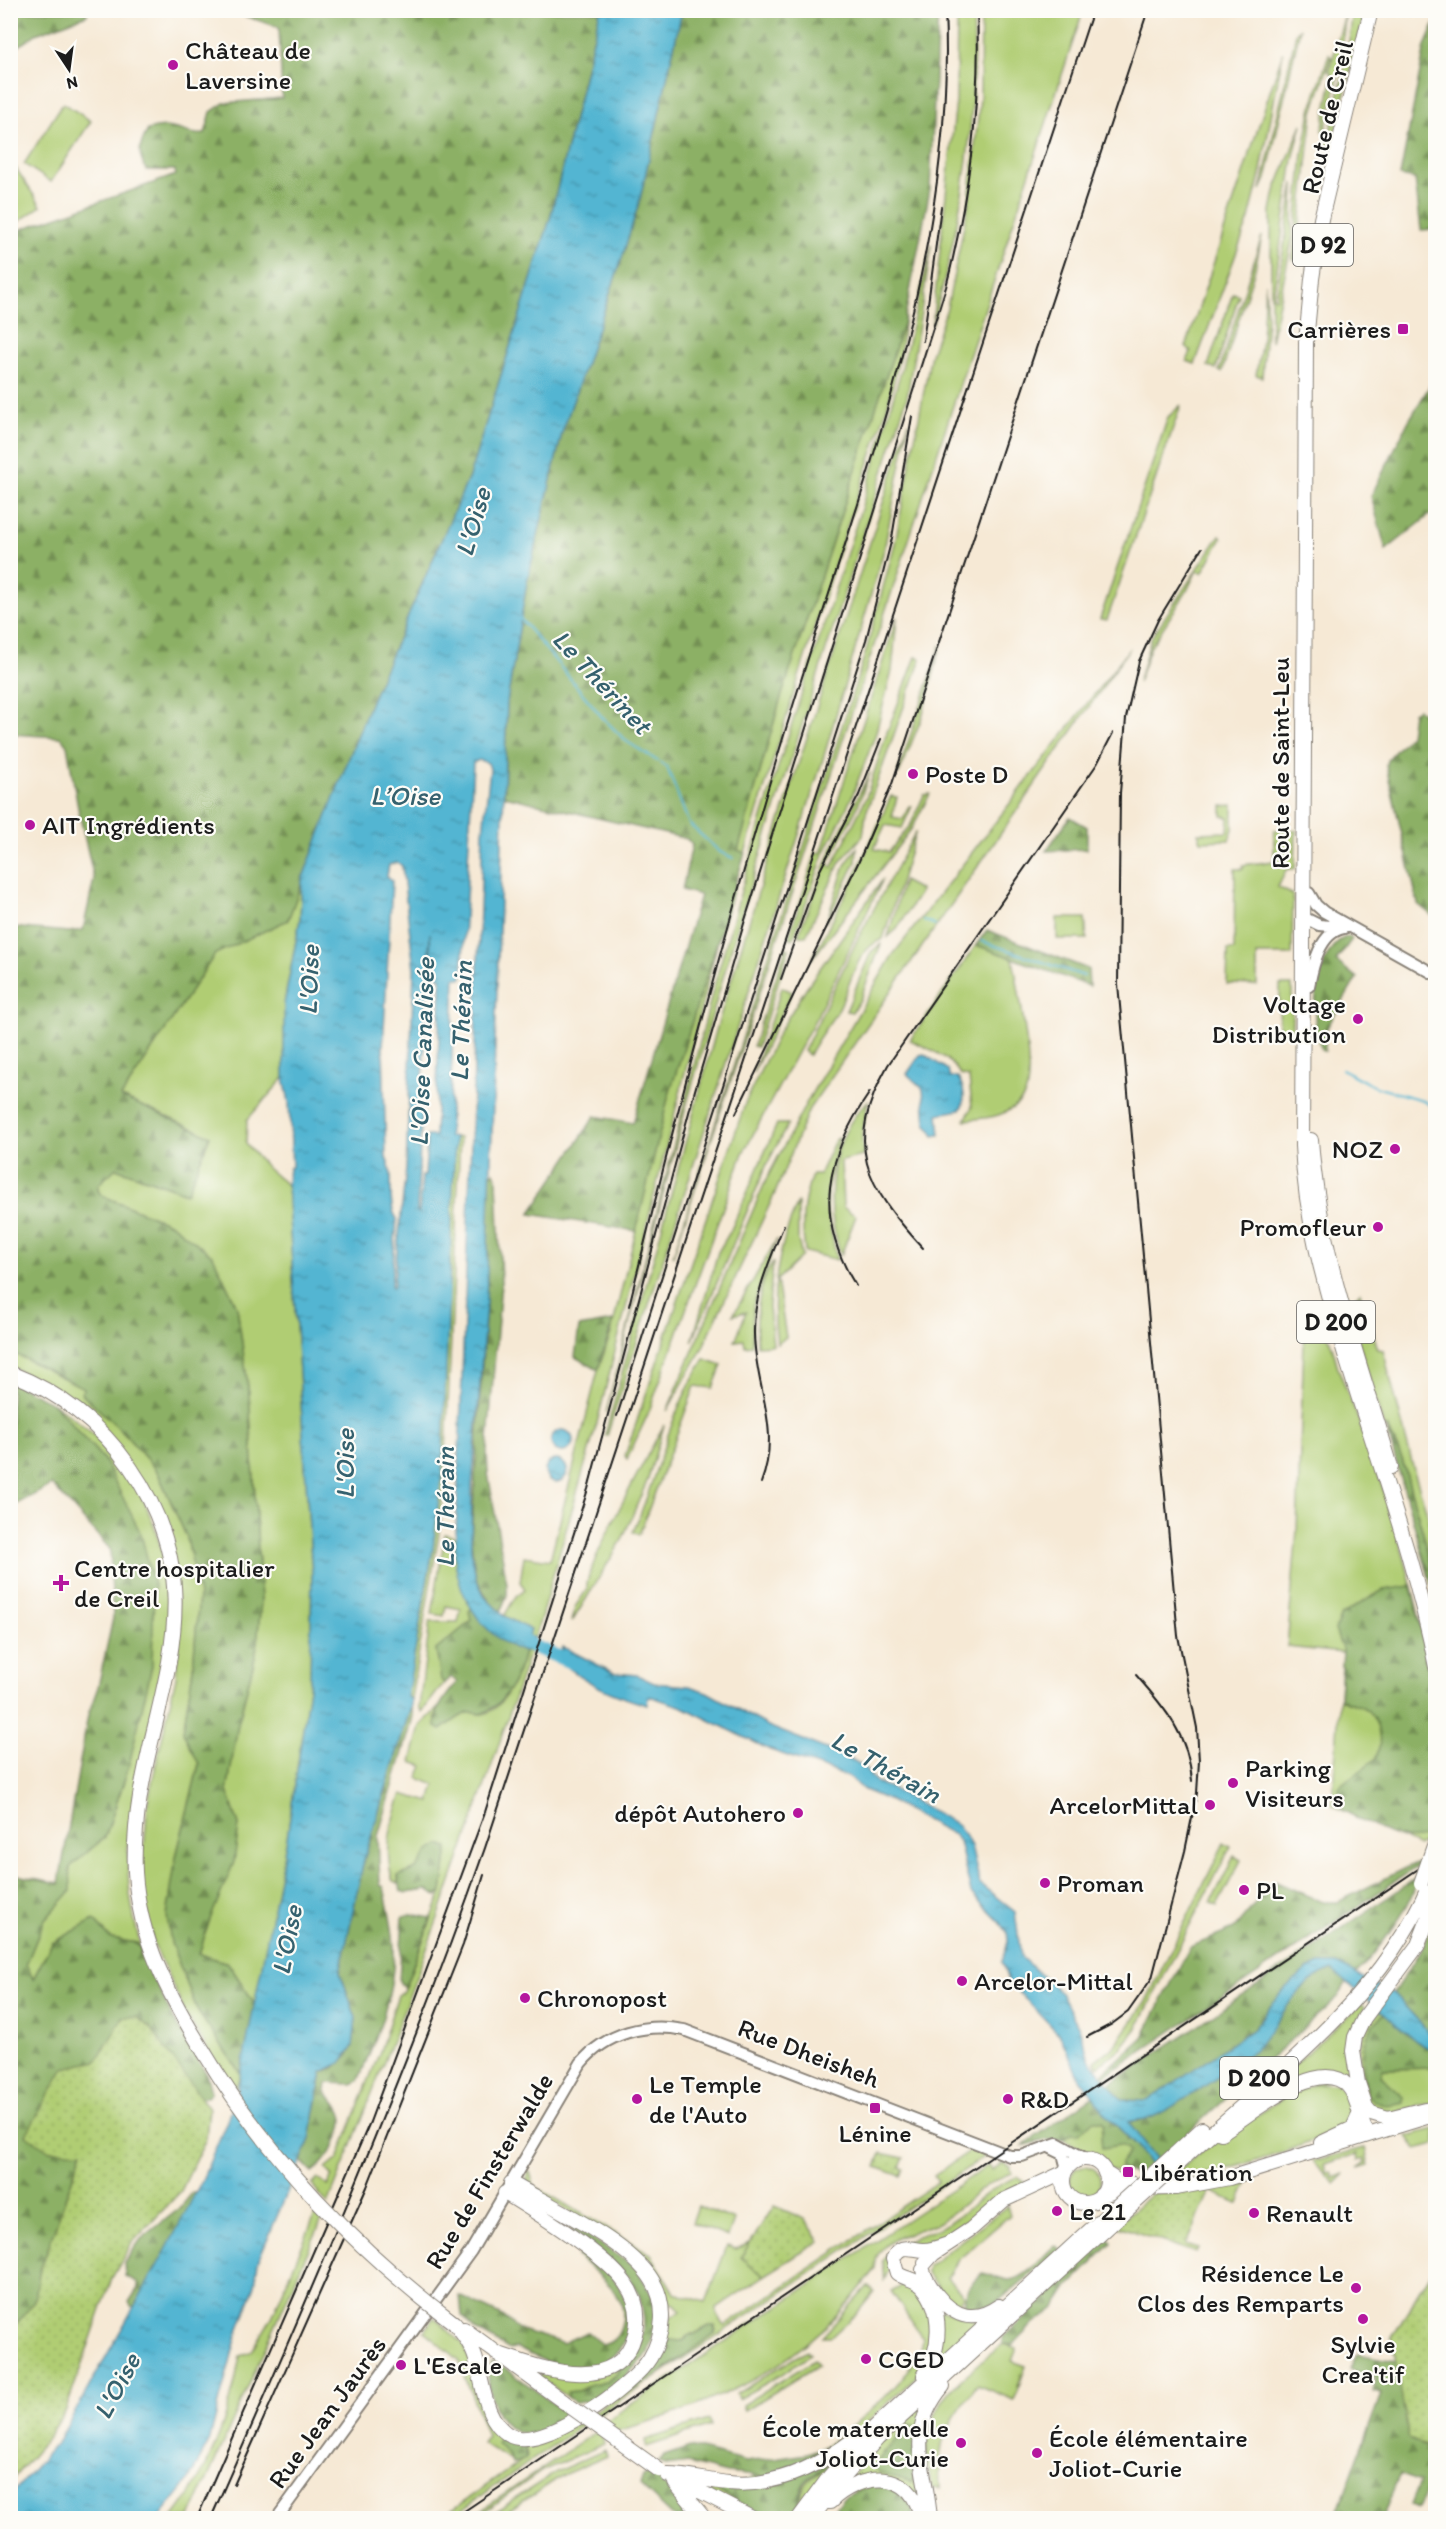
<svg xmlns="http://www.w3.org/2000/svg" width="1446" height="2529" viewBox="0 0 1446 2529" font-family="Itim,sans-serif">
  <defs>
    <pattern id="forest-firs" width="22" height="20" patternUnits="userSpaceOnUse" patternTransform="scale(1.5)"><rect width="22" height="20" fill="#8cb065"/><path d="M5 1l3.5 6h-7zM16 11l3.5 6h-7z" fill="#728e52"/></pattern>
    <pattern id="park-dots" width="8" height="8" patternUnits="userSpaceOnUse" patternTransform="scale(1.5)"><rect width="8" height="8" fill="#b0cd73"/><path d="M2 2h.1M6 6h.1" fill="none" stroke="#97af63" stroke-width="1.8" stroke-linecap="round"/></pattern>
    <pattern id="water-ripples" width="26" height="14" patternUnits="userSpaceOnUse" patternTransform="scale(1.5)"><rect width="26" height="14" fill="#53b5d2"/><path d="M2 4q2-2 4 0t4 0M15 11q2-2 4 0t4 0" fill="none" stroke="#4492aa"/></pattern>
  </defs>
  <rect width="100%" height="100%" fill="#fdfcf7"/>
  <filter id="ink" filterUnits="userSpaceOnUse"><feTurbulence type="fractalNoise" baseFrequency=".0167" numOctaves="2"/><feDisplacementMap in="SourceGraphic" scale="12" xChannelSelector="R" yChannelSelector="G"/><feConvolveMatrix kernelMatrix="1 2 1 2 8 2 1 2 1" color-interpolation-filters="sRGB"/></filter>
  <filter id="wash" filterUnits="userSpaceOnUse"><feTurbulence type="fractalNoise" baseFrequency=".008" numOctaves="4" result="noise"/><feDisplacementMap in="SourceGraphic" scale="24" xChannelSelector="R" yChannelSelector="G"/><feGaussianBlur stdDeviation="1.35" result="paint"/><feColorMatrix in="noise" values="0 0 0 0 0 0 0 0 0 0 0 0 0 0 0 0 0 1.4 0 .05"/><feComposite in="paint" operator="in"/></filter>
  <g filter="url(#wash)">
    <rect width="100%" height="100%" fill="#f6e9d5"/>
    <path fill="#b0cd73" stroke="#667448" stroke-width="1.5" fill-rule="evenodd" d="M957,11H973C978,117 962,223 932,325L956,101Z
      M981,11H1083L673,1256L866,651L895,543L931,354L947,308L969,202L980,98Z
      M1346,11L1338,77L1325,132L1322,131L1333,75L1329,71Z
      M1353,11H1364L1362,25L1332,145H1327L1346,62Z
      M1300,28L1266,179L1261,190L1296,33Z
      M1283,52L1261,171L1249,219L1195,364L1187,361L1191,352L1186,347Z
      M1329,54L1331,57L1313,112L1296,260L1293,259L1303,153L1312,106Z
      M63,103L91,121L51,182L24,164Z
      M1302,124L1293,159L1273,297L1276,298L1294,183L1292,240L1271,342V211L1275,191Z
      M11,161L41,206L11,227H10Z
      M1262,236L1255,269L1222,372L1219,371Z
      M932,244L907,397L739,922L684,1114L606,1413L714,986L763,814L861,509L901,371Z
      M1265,283L1267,320L1262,377L1256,375L1262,340Z
      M1233,293L1239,295L1216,369L1208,366Z
      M904,322C899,390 865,470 844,536C809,641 777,747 745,853L738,851L779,704Z
      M1181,405L1107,620L1100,619L1168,417Z
      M909,422L884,550L824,756L607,1436L605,1435L719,1020L780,821Z
      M1220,535L1222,538L1202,573L1197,570L1187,591L1150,648L1138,683L1151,638Z
      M897,617L892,671L875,736L851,799L824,854L793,939L789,937L816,852L821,853Z
      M941,645L922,717L899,774L898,772Z
      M1130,648L809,1109L776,1191L701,1351L667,1411L766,1180L809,1098L892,956Z
      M916,657L921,659L866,813L863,836L840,862L806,936L798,935L833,846L870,772L857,808L828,864L832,867L866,798L887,732Z
      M930,794L912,828L812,959L854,878L891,796L897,797L892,817L903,819L909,806H912L902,828L885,825L874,849L889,852L911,824L924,795Z
      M1233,805V829L1229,840L1201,841L1198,833L1228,832L1229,817L1222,816V806Z
      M1274,830H1296L1295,869H1287L1278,887L1293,895L1292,955H1257V985L1227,984L1228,950H1234L1235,869H1243V865L1274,861Z
      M916,831L883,939C854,949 851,988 837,1012C827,1026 817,1039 809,1055L804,1051L856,942Z
      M857,848L856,862L826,923L845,865Z
      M883,879L818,1014L743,1153L648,1414L627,1459L625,1456L746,1101L779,1032L806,988Z
      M302,880L300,920L285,998L284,1078L247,1120L246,1144L268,1169L287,1185L312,1574L310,1681L287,1838L255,2004L228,1963L199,1954L239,1825L227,1791L238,1724L256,1653L261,1601L249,1394L237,1307L213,1256L171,1224L103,1196L98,1191V1184L116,1168L186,1193L210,1136L121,1097L215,954L288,920Z
      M903,881L920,890L919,894L897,929L888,937Z
      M1057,918H1085L1087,939H1057Z
      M720,933L597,1423L535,1638L529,1636L531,1630L504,1616L516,1596L525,1589L520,1582L524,1556L550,1560L598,1370L611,1333L668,1098Z
      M881,944L860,1000L852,1012L846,1011L871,952Z
      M976,945L1013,958C1017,985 1038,1079 1023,1098C1009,1117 987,1118 965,1120L972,1107L969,1077L960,1075C952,1057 927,1048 910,1040Z
      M786,948L789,949L757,1047L753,1046Z
      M1280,985H1292V1028L1280,1032L1279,1029Z
      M782,987L792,992L753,1073Z
      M868,1101L862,1134L863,1156L841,1161L843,1207L856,1216L841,1255C824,1207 828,1138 868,1101Z
      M777,1124H788L767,1164L692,1342L718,1252L730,1232Z
      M455,1137L460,1138L445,1472L440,1528L411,1699L407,1697L433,1549L442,1473Z
      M839,1138L827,1189V1212L837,1260L805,1252C801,1224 802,1201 812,1175H819L835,1140Z
      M798,1202V1240L802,1256L777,1280L786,1337L777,1344C770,1293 777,1250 798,1202Z
      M777,1239L753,1306L752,1345L745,1346L744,1340L735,1341L746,1312L733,1315Z
      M773,1262L769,1307L773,1345L757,1346C756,1319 757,1286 773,1262Z
      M1360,1292L1378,1349L1383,1350L1415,1474L1435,1538V1576L1402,1459L1388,1427L1384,1428L1350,1312L1349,1304Z
      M1321,1329C1332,1334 1335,1362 1340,1373C1383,1481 1423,1597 1435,1713C1439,1753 1435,1796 1432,1836L1419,1846L1332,1805L1343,1653L1287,1647L1297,1530L1304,1342L1307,1333Z
      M11,1352L84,1388L157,1471L187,1538L199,1595L193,1669L183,1732L199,1764L176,1857L171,1943L198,2012L241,2074L234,2090L186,2015L153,1942L141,1887L148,1800L176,1677L180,1624L166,1528L82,1407L57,1389L11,1367Z
      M705,1359L722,1365L713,1388L695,1386L639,1535L633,1532C659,1473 668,1413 705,1359Z
      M53,1403C75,1419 97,1435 115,1456C156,1505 176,1580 168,1644C159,1711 132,1777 128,1845C126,1883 133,1921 144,1957L137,1943L111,1939L52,1943L33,1979L26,1964L44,1921L70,1891L69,1867L105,1837L128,1769L134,1741L104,1460Z
      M664,1425L648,1479L622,1540L572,1622L575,1607L587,1589C582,1572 651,1449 664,1425Z
      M445,1534L455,1537L456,1566L472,1608L470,1611L471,1621L436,1650L444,1683L422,1712L419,1707L430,1622H458L461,1609L446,1606L444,1616L432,1614Z
      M525,1650L530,1651C469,1838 402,2022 328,2204L312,2185L318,2179L328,2186L332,2175L326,2169L338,2159L380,2051L398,1995L403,1992L442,1892L448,1847L440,1845L416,1869L398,1876V1884L393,1882C383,1849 391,1825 402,1794L430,1802L435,1785L418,1778L423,1766L411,1762L420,1726L440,1706L435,1717L441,1730C449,1725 456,1717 464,1713C471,1710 476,1715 482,1714C505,1712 520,1668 525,1650Z
      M1224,1843L1231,1846L1137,2028L1123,2046L1098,2067L1095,2061L1117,2043L1145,2003Z
      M1234,1856L1241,1860L1217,1906L1211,1903Z
      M1361,2004L1365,2007L1352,2032L1362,2104L1339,2075L1240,2114Z
      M1381,2010L1386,2015H1382C1359,2049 1363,2046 1365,2085L1402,2096L1380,2076L1382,2069L1435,2068V2102L1383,2115L1367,2103C1361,2064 1348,2041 1381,2010Z
      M1308,2083L1337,2084C1349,2095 1356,2106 1352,2123C1307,2146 1221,2177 1170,2178L1205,2148Z
      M1102,2108L1136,2145L1117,2171L1109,2169L1099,2158L1063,2140Z
      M1435,2129V2144L1416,2149L1407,2136Z
      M974,2148L987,2155L636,2390L594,2417L590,2414L632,2387L637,2390L716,2331L715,2327L709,2326L682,2341L667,2340L669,2319L681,2311L675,2304L667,2303L652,2268L635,2250L530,2189L527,2186V2171L530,2172L534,2186L651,2254L674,2293L706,2302L727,2246L736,2249L750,2243L741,2257L764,2276L717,2308V2315L725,2326L938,2182L934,2176Z
      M1365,2148L1369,2165L1358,2168L1365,2163L1364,2158L1358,2160L1357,2154L1324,2164L1326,2173L1331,2172L1333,2178L1345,2174L1335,2184L1312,2161Z
      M1003,2163L1010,2167L1009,2169L1012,2173C982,2182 965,2207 939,2222C921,2231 899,2233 884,2247C877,2253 876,2259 875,2268C807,2369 716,2405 602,2435L604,2444L542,2471L475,2518H470L605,2425L603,2423L989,2165L992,2170Z
      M1070 2181a15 15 0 1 1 30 0a15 15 0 1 1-30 0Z
      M1250,2176L1239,2204L1210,2191L1209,2189Z
      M1018,2177L1027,2185L950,2239L890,2256L889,2270L884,2280L882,2261C895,2238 919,2238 941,2227C969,2213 986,2187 1018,2177Z
      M698,2206L734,2220L728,2237L692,2223Z
      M1007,2206L1010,2215L958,2260L947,2278L964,2296L959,2301L973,2314L958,2311L927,2273L928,2266Z
      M318,2208L324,2215L190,2518H173C210,2471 230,2415 240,2356L252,2351L272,2317Z
      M908,2282L927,2298L934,2331L922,2371L860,2429L836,2448L825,2453L824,2447C852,2427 923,2373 922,2337L891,2291Z
      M868,2286L874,2292L858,2312L831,2337H822Z
      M940,2309L982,2322L938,2362Z
      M434,2317L464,2345L500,2436L497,2443L510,2457L511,2461L482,2443L487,2436L459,2360L424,2331Z
      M1003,2344L1017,2348L1012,2361L1026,2366L1021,2380H1019L1021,2373L1017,2386L1021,2383L1014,2400L977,2385C948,2425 936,2437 940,2489L932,2488C914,2410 949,2389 1003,2344Z
      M807,2350L810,2354L779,2376L738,2399L736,2394Z
      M635,2352L607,2382L591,2384L567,2397L525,2367C572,2378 597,2389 635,2352Z
      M814,2360L818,2365L744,2411L742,2405Z
      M928,2401L924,2509L842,2487L884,2438ZM909,2424L914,2444V2480L875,2464Z
      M709,2420L711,2426L646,2447L645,2440Z
      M578,2421L582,2425L450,2518H440L527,2457L525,2445L548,2438Z
      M605,2450L607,2456L563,2475L498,2518H486L556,2472Z
      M844,2450L793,2518H785C807,2508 792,2486 821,2472L720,2492L767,2518H759L684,2480L724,2487Z"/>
    <path fill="url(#forest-firs)" stroke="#546640" stroke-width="1.5" d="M10,11H87V15L36,34L15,49L11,47Z
      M228,11H600L550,219L469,477L371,701L288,920L215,954L121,1097L210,1136L187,1193L116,1168L98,1185V1191L103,1196L171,1224L213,1256L237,1307L249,1394L261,1601L256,1653L238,1724L227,1791L239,1825L234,1862L209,1922L199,1954L228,1963L255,2004L241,2074L198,2012L171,1943L167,1916L176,1857L199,1764L183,1732L193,1669L199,1595L187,1538L157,1471L122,1431L81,1393L84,1388L11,1352V927L69,932L83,930L94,879L78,808L67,745L61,737L11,734L10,233L176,175L175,170H146C137,154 139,145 148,130C175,121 187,137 205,134L211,112L224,103L282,98L279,27Z
      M682,11H938L930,189L904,322L779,704L738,850L745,853L668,1098L636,1231L530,1214L595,1116L633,1123L700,895L682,890L692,845L687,839L504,796L507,702L527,582L562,433L623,255L640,199Z
      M1435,23V229L1421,230L1415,179L1400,176L1425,46Z
      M1435,377V511L1386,550L1371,496L1408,422Z
      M1418,709L1424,715L1435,742L1428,770L1436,781L1435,918L1418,904L1386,766L1387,760L1410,735L1413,712Z
      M1070,817L1087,827V849L1046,851Z
      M987,930L1088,969L1089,986L976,945Z
      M1349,936L1352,939L1336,961L1357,978L1329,1024L1325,1033V1051H1323C1307,1026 1315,944 1349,936Z
      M494,1172L497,1179L501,1283L487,1452L488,1473L507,1584V1595L500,1613L504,1641L524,1652C518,1676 507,1705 481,1714C464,1708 456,1721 441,1730L436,1727C434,1708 446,1697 457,1682L451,1677L444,1683L441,1680L436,1650L471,1621L469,1611L472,1608L478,1617L492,1606L476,1578L471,1540L486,1304L490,1174Z
      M613,1321L598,1370L575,1357L579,1327Z
      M11,1382L53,1403L104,1460L141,1534L154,1585L152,1666L128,1769L105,1837L70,1867L71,1891L44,1921L26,1965L33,1979L52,1943L94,1920L111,1939L137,1943L173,2019L206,2073L211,2092L207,2097H200L123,2017L50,2151L82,2150L39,2274L35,2301L11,2331V1874L59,1883L88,1715L98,1687L113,1618L110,1549L52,1485L11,1507Z
      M1386,1426L1402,1459L1435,1576V1598Z
      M1411,1586C1433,1671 1440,1744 1432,1831C1409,1853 1366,1821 1342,1810L1339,1787C1349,1776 1363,1771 1373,1761C1384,1749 1380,1724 1369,1712C1362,1704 1349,1704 1340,1699L1343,1652L1335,1630L1341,1615L1383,1590Z
      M411,1706L413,1716L410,1729L378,1836L380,1885L384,1887C388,1908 394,1930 394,1951C394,1996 376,2041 358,2081L352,2084L327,2083L326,2092C333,2100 342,2109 343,2120C343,2137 325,2164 312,2172L301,2161L310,2139L322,2072L334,2068L347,2056L353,2045L356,2018L340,1972L364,1860Z
      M440,1845L448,1848L442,1892L437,1896L427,1890L406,1893L401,1891L398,1876L416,1869L429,1851Z
      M1418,1862V1866L1103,2077L1101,2075L1143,2037L1190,1947L1234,1929L1274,1881L1322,1902H1338Z
      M1415,1879C1418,1902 1371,1958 1355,1975L1336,1964H1320L1307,1970L1282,1992L1253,2029L1147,2101L1122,2100L1109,2085Z
      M412,1914L431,1918L404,1989L399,1981L403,1916Z
      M1435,1917V2039L1393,1993L1420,1952Z
      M1332,1970L1347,1981L1339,1996L1141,2176L1121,2169L1120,2164L1130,2151C1120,2141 1115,2147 1102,2148L1101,2137L1104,2124L1102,2121H1093L1078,2134L1071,2133L1063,2140H1046L1022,2146L1094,2096L1107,2116L1136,2145L1127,2122L1139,2121L1245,2056L1258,2045L1294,1995L1311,1979Z
      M1383,2015H1386L1416,2041L1435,2052V2068L1382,2069L1380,2076L1403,2096V2102C1388,2106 1380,2107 1368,2096C1361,2068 1358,2035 1383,2015Z
      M192,2193H197L136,2308L131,2306L129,2302L138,2288L137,2282L125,2276L124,2263L141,2239L180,2208Z
      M574,2226L636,2268L655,2299L657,2322L648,2353L618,2384L593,2401L575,2403L567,2397V2392L583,2390L591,2384L607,2382L618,2372L635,2352L644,2329V2319L640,2297L630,2278L571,2230Z
      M1106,2239L1111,2240L1112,2243L1069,2286L1054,2309L1034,2323L1013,2345L1003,2344V2337L1046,2299L1090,2250Z
      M1053,2247L1057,2246L1061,2250L997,2302L976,2310L967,2307L964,2302L968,2288L982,2273C991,2274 1002,2280 1010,2280C1026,2279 1042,2257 1053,2247Z
      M578,2253C615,2267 650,2316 618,2351C612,2357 605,2364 596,2367C572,2375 539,2359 517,2348L508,2349L476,2330L462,2316L460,2296L504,2317L518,2329L563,2343L587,2332L602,2345C612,2343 618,2338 621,2327C632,2294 597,2275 577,2256Z
      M1435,2266L1410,2441L1427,2447L1433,2455L1432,2470L1435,2471V2488L1426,2491L1417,2508L1410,2505L1419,2482L1400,2474L1382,2518H1336L1381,2394L1373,2392L1376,2378L1350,2369L1357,2354L1396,2361L1392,2338Z
      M709,2326H715V2333L636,2390L632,2388L653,2365L667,2340L682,2341Z
      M491,2362L501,2365L570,2416C561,2421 550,2429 540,2432C515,2439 498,2422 492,2399C489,2385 486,2375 491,2362Z
      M909,2424L916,2426L912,2482C901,2475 886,2480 875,2469V2464Z
      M500,2436L524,2444L526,2459L512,2464L510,2457L497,2443Z
      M690,2447L746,2462L808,2453L824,2447L825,2450L812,2460L765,2477L727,2473L688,2463L666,2466L658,2462L664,2456Z
      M827,2464C823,2473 815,2472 808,2479C798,2487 800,2502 795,2513C770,2529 742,2504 720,2492L724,2487Z
      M649,2473L677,2496L697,2518H675L640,2485L643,2476Z
      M872,2484C896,2489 908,2495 915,2518H825L842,2499Z"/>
    <path fill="url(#park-dots)" stroke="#667448" stroke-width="1.5" d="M123,2017H136L151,2028L209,2109L206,2139L181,2191L132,2243L112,2278L66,2410L50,2435L11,2481V2331L35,2301L39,2274L82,2151H50L26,2135L64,2068L97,2061Z
      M881,2153L904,2158L900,2167L904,2169L901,2176L876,2167Z
      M1210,2191L1186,2245L1198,2249L1196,2253L1116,2225L1153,2193Z
      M774,2206L805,2219L820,2241L764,2276L741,2257Z
      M1435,2266L1436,2450L1433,2455L1425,2451L1427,2447L1409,2440L1392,2338Z"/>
    <path fill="url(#water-ripples)" stroke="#386877" stroke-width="1.5" fill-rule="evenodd" d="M600,11H682L640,199L623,255L562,433L527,582L507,702L486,1304L472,1488L471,1549L476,1578L485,1597L504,1616L531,1630L529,1636L535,1638L530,1651L524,1652C485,1639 458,1598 455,1558L483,831L490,769L488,763L479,760L473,763L462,978H455L449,1137H455L442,1473L433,1549L407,1697L411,1699V1706L364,1860L340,1972L356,2018L353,2046L341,2063L322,2072L310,2139L258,2261L255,2285L237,2335L209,2442L187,2483L159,2518H11V2495L59,2440L166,2250L202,2180L235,2102L287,1838L310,1681L312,1574L287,1185L289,1168L292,1167L289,1102L284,1078V1004L300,920L302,880L371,701L469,477L550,219ZM397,862L402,866L414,969L406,1169L393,1288L391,1287L397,1219C385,1200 397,1177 386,1158L383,1048L392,881L387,876L389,865ZM430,933L431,960L434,961L431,976L441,977V984L435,1136H427L425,1176H422L419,1213L417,1211Z
      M924,1054L948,1070L950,1078L957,1077C965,1086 966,1101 960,1110L938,1114L940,1135L934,1136L926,1123L923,1089L907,1074L920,1055Z
      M551 1441a11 11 0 1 1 22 0a11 11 0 1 1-22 0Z
      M545 1471a11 11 0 1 1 22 0a11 11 0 1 1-22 0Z
      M563,1647L614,1673L637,1675L654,1683L689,1686L707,1692L768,1726L851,1759L861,1765L877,1783L891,1788L958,1825L971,1846L980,1884L1015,1912L1021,1957L1061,1993L1080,2030L1089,2059L1122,2100L1147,2101L1253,2029L1282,1992L1307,1970L1320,1964H1336L1393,1993L1435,2039V2052L1416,2041L1332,1970C1287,1989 1289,2012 1260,2044C1244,2061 1172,2110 1150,2118C1143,2120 1135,2120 1128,2122L1158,2161L1150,2165L1137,2146L1107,2116L1077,2074L1060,2035L1008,1981L1002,1962L1008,1941L1007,1932L1000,1922L971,1893L959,1841L954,1835L888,1800L864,1790L847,1776L770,1750L683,1707L652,1697L648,1698L647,1705C612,1695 585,1683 559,1660Z"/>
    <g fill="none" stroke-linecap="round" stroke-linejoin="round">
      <path stroke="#53b5d2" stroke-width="2" d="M520,618L602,717L626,741L667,767L689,824L720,852L733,858
        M923,920L936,925
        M981,941L1084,976
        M1342,1069L1375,1087L1423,1100L1436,1110"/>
      <path stroke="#53b5d2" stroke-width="14" d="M518,1636L532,1646L576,1664"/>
    </g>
  </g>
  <g filter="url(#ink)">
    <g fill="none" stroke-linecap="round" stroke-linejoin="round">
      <g stroke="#898278" stroke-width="14">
        <path id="minor" d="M1309,893L1316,905L1324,912L1436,975
          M1303,917L1319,925L1340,927
          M1309,986C1313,965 1320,932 1344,928
          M1049,2147L1063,2154L1067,2169
          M277,2518L471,2251L581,2063C606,2033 646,2022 684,2030L1010,2156H1022L1057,2143L1086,2159"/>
      </g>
      <g stroke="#898278" stroke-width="16">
        <path id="major" d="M1371,10L1321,219L1312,279L1306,342L1302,1146C1305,1217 1324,1283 1344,1351C1376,1456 1415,1559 1436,1667
          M1311,1140C1319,1253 1359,1359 1391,1467
          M10,1373C59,1392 100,1424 130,1467C231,1612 128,1725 135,1872C139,1939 169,1996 204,2052
          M1425,2109L1388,2118L1371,2113L1366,2107L1358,2083L1353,2051L1355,2037L1364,2018L1418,1945L1436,1899
          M1221,2133C1249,2116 1319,2054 1348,2086C1359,2098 1358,2115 1365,2129
          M1321,2143L1353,2128L1360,2113
          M1175,2154L1202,2129
          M1185,2157C1278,2071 1392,1991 1436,1867
          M1063 2181a22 22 0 1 1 44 0a22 22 0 1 1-44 0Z
          M1105,2173L1116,2180L1133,2184
          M1101,2195L1125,2189L1176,2188L1229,2178L1436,2114
          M925,2263L933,2254L971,2229L1004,2200L1065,2172
          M923,2270C925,2280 931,2287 937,2295C955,2318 975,2323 999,2306
          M454,2323C462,2333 470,2342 474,2354C484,2380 482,2418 509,2435C540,2454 634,2385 650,2358C664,2335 667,2304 652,2280C629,2242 550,2206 511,2183
          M464,2329L564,2402
          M496,2353C538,2367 618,2399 635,2334C640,2316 636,2298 625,2283C606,2255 536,2212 505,2193
          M924,2376C941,2350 944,2310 922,2286C914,2278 904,2279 897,2273L893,2259C900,2243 909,2249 923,2250C931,2250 940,2247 948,2244
          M668,2475C690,2475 707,2481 728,2483C776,2488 819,2466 856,2438
          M668,2475L752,2518
          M675,2483L704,2518
          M830,2502C860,2472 912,2467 921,2518
          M799,2518L830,2476L873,2429L1078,2241
          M812,2518L841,2479L878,2438L1085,2248
          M930,2518C926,2468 904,2432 943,2386"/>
      </g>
      <use href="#minor" stroke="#fff" stroke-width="10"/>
      <use href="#major" stroke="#fff" stroke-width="14"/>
      <path stroke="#1c1c1c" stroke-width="2" d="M923,341L941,207
        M781,979L819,872L859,795L881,739
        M736,1113L859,861L892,784L1148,10
        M923,1248C865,1185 843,1145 888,1065L1097,764L1113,733
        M856,1286C813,1217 825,1157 870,1092
        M629,1306C678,1105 731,906 792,709C862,482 957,253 945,10
        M617,1416L866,640L892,538L912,416
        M761,1483C782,1428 755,1389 754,1334C753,1295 770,1260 784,1225
        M1136,1675C1165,1708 1189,1736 1192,1781
        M1087,2037L1112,2024L1128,2012L1152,1978L1185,1851L1197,1793L1199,1761L1197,1728L1178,1636L1118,984L1120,793L1126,718L1139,661L1158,620L1202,548
        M234,2485L367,2187L463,1945L484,1875
        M197,2518L370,2122L485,1812L588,1489L695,1090L745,920L946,287C969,197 981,104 977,10
        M211,2518C309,2297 405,2076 485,1848L1093,10
        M454,2518L1436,1857"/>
      <g stroke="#898278" stroke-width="16" stroke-linecap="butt">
        <path id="major-bridge" d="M1421,1883L1436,1840
          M204,2052C267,2157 357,2250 454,2323
          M1078,2241L1175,2154
          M1085,2248L1185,2157
          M564,2402L659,2470"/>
      </g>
      <use href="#major-bridge" stroke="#fff" stroke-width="14"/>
    </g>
  </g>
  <g fill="#b5179e" stroke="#fdfcf7" stroke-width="2">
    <circle cx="173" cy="65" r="6"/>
    <rect x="1397" y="323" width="12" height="12" rx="3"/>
    <circle cx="913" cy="774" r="6"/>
    <circle cx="30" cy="825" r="6"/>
    <circle cx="1358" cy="1019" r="6"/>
    <circle cx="1395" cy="1149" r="6"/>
    <circle cx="1378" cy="1227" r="6"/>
    <path d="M58 1574h6v6h6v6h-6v6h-6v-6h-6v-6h6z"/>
    <circle cx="1233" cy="1783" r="6"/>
    <circle cx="1210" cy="1805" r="6"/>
    <circle cx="798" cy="1813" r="6"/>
    <circle cx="1045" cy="1883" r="6"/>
    <circle cx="1244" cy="1890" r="6"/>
    <circle cx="962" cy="1981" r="6"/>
    <circle cx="525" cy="1998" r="6"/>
    <circle cx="637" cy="2099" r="6"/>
    <circle cx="1008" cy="2099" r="6"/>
    <rect x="869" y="2102" width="12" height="12" rx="3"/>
    <rect x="1122" y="2166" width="12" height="12" rx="3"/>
    <circle cx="1057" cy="2211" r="6"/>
    <circle cx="1254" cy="2213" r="6"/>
    <circle cx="1356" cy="2288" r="6"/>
    <circle cx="1363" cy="2319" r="6"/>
    <circle cx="866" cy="2359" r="6"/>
    <circle cx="401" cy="2365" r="6"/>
    <circle cx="961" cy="2443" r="6"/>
    <circle cx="1037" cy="2453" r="6"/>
  </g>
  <g text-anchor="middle" stroke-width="4.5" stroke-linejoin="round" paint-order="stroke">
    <g fill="#fdfcf7" stroke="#605f5e" stroke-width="1.5">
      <rect x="1293" y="224" width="60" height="42" rx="4.5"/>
      <rect x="1297" y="1301" width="78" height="42" rx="4.5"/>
      <rect x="1220" y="2057" width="78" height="42" rx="4.5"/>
    </g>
    <g font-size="24" font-weight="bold" fill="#1c1c1c">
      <text x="1323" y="253">D 92</text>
      <text x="1336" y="1330">D 200</text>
      <text x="1259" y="2086">D 200</text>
    </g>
    <g font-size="26" fill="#1c1c1c" stroke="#fdfcf7" text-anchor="start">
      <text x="185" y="59">Château de<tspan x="185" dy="30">Laversine</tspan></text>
      <text x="1391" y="338" text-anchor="end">Carrières</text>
      <text x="925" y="783">Poste D</text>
      <text x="42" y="834">AIT Ingrédients</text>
      <text x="1346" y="1013" text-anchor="end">Voltage<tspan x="1346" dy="30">Distribution</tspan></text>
      <text x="1383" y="1158" text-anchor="end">NOZ</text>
      <text x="1366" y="1236" text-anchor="end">Promofleur</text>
      <text x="74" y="1577">Centre hospitalier<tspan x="74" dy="30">de Creil</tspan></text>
      <text x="1245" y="1777">Parking<tspan x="1245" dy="30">Visiteurs</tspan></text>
      <text x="1198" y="1814" text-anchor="end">ArcelorMittal</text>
      <text x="786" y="1822" text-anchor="end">dépôt Autohero</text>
      <text x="1057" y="1892">Proman</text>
      <text x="1256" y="1899">PL</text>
      <text x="974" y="1990">Arcelor-Mittal</text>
      <text x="537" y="2007">Chronopost</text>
      <text x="649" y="2093">Le Temple<tspan x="649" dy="30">de l'Auto</tspan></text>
      <text x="1020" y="2108">R&amp;D</text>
      <text x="875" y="2142" text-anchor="middle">Lénine</text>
      <text x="1140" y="2181">Libération</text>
      <text x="1069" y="2220">Le 21</text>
      <text x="1266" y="2222">Renault</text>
      <text x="1344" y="2282" text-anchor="end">Résidence Le<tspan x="1344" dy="30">Clos des Remparts</tspan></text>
      <text x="1363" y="2353" text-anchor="middle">Sylvie<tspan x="1363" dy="30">Crea'tif</tspan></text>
      <text x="878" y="2368">CGED</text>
      <text x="413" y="2374">L'Escale</text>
      <text x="949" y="2437" text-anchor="end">École maternelle<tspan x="949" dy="30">Joliot-Curie</tspan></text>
      <text x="1049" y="2447">École élémentaire<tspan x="1049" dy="30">Joliot-Curie</tspan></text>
    </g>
    <g font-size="26" fill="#1c1c1c" stroke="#fdfcf7">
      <text transform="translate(1327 117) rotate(-77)" y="9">Route de Creil</text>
      <text transform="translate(1280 763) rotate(-90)" y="9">Route de Saint-Leu</text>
      <text transform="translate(809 2053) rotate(21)" y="9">Rue Dheisheh</text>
      <text transform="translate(489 2171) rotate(-59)" y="9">Rue de Finsterwalde</text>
      <text transform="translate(327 2412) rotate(-54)" y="9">Rue Jean Jaurès</text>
    </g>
    <g font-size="27" font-style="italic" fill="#35616e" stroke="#fdfcf7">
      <text transform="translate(473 522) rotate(-74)" y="9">L'Oise</text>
      <text transform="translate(602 682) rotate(47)" y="9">Le Thérinet</text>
      <text x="405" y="805">L’Oise</text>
      <text transform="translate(309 980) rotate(-88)" y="9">L'Oise</text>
      <text transform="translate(461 1021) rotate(-88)" y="9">Le Thérain</text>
      <text transform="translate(422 1052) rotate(-88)" y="9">L'Oise Canalisée</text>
      <text transform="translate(345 1464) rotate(-90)" y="9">L'Oise</text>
      <text transform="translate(445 1507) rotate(-90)" y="9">Le Thérain</text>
      <text transform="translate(886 1767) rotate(29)" y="9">Le Thérain</text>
      <text transform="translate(287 1940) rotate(-79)" y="9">L'Oise</text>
      <text transform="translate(117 2386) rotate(-62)" y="9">L'Oise</text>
    </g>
  </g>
  <rect width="1446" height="2529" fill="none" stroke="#fdfcf7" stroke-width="36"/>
  <g transform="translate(69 69) rotate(167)" stroke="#fdfcf7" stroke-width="4.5" paint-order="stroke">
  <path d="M0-4.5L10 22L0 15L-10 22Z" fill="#1c1c1c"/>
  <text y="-9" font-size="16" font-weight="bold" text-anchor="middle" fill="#1c1c1c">N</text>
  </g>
</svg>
